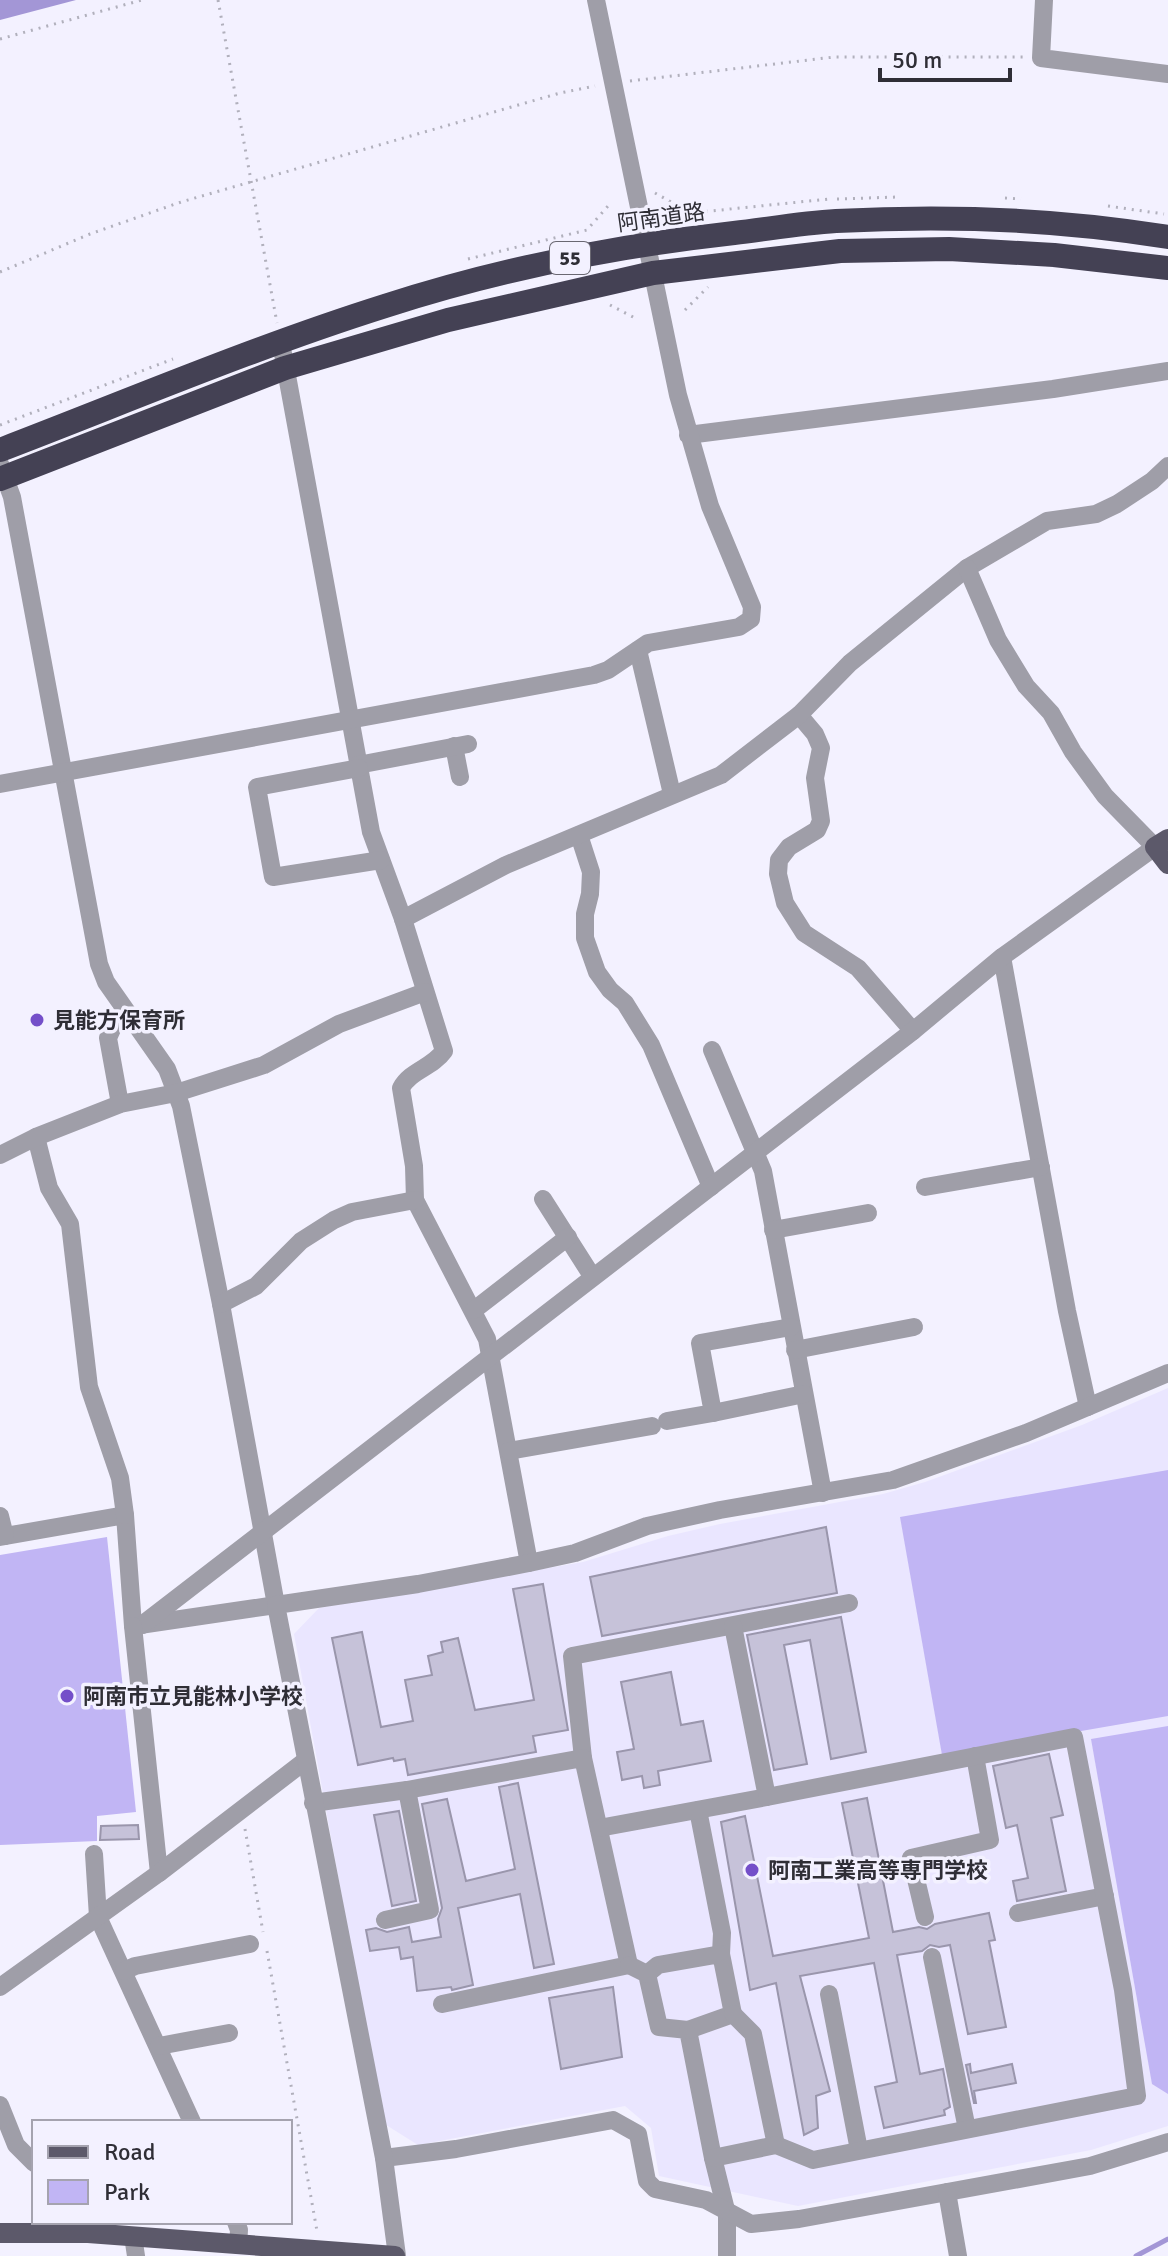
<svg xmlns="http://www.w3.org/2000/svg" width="1168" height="2256" font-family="Signika,'Noto Sans JP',sans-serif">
	<rect width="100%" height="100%" fill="#f3f1ff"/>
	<!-- built -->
	<polygon fill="#eae6ff" points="1168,1388 1168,2126 1091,2150 798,2206 659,2176 651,2128 625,2106 418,2145 383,2123 294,1634 319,1608 583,1562 668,1536 720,1524 883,1494 925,1482 1082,1425"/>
	<!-- green -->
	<g fill="#c1b5f4">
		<polygon points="1168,1470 1168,1716 942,1755 900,1517"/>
		<polygon points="107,1537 136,1812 97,1816 97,1841 0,1845 0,1555"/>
		<polygon points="1168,1726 1168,2094 1152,2084 1091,1739"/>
	</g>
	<!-- water -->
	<polygon fill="#a396d6" points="0,0 76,0 0,20"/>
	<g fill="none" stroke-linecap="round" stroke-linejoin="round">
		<!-- stream -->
		<polyline stroke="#a396d6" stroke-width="5" points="1136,2256 1168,2239"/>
	</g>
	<!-- building -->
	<g fill="#c6c2d9" stroke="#9a96ac" stroke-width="2">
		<polygon points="826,1527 837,1593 602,1636 590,1577"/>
		<polygon points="543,1584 568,1730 533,1736 536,1752 408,1775 405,1759 394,1761 393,1758 358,1765 332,1638 362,1632 381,1727 413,1721 405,1680 432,1675 428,1656 443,1652 441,1642 458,1638 475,1710 534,1700 513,1589"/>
		<polygon points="841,1617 866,1752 831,1759 810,1640 784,1645 807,1764 774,1770 747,1635"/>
		<polygon points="671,1672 681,1725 703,1721 711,1761 658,1771 660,1785 644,1788 642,1776 622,1780 617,1752 634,1749 621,1682"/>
		<polygon points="1049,1754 1063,1815 1051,1818 1066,1891 1017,1901 1013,1881 1028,1878 1017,1825 1006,1828 993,1766"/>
		<polygon points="518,1783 554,1964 534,1968 520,1894 458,1908 473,1985 452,1990 451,1987 417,1991 413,1957 401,1959 399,1947 370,1951 366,1930 376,1928 387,1932 409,1927 412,1942 441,1937 438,1919 442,1908 422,1804 447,1799 466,1881 515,1869 499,1787"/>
		<polygon points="867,1798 893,1932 919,1927 927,1929 935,1924 989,1913 995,1940 989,1941 1006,2027 968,2034 950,1945 939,1947 930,1945 922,1951 897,1955 920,2074 943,2069 950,2107 944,2110 945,2115 884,2128 875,2087 897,2082 874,1963 800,1976 830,2091 816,2096 818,2128 804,2135 776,1983 750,1990 721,1822 745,1816 773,1956 869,1938 842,1803"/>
		<polygon points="399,1811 416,1901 392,1906 374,1815"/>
		<polygon points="138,1825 139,1839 100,1840 101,1826"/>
		<polygon points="613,1987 622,2057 561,2069 549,1998"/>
		<polygon points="970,2064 971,2073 1012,2064 1016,2083 974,2091 976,2103 974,2103 966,2065"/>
	</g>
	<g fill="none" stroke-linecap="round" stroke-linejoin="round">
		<!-- path -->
		<g stroke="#b1b0bc" stroke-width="3" stroke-dasharray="2 6" stroke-linecap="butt">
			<polyline points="218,0 277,323"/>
			<polyline points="0,39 142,0"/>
			<polyline points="630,81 834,57 1025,57"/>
			<polyline points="655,193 691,213 829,199"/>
			<polyline points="1005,198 1021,199"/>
			<polyline points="837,199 897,197"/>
			<polyline points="1108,206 1164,214"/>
			<polyline points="468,259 587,230 609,205"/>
			<polyline points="0,272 90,234 181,202 560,93 595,86"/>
			<polyline points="610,305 635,318"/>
			<polyline points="685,310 708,287"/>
			<polyline points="0,425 173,359"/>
			<polyline points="245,1829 263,1932"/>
			<polyline points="267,1951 317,2231"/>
		</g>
		<!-- minor -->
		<g stroke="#9f9ea8" stroke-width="18">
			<polyline points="1044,0 1041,58 1168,74"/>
			<path d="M281 343 371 832 403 919 444 1051C432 1068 411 1070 401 1088L414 1166 415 1200 487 1339 529 1563"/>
			<polyline points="688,435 1053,389 1168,371"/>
			<polyline points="0,464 12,497 99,964 106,982 167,1069 181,1106 221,1304 276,1605 133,1626 125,1515 0,1537"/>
			<polyline points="638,650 672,794"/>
			<polyline points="799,715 815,734 821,748 815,778 821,821 817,830 789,847 779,860 778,874 785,903 804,933 858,968 913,1031"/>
			<polyline points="454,746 460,777"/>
			<polyline points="358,765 468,744"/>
			<polyline points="359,768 257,787 273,877 381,860"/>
			<polyline points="0,784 594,675 608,670 648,643 739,627 751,619 752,607 710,506 678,395 596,0"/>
			<polyline points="579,835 591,872 590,894 585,914 585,938 597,972 610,990 625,1003 651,1045 711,1187"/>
			<polyline points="403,919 506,865 721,775 799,715 850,663 967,568 1047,521 1096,514 1117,504 1152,481 1168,466"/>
			<polyline points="1002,957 1067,1311 1088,1407"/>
			<polyline points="712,1050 763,1171 823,1493"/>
			<polyline points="120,1104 108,1038 116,1020 129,1015"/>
			<polyline points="36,1137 49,1188 70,1224 89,1387 120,1478 125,1515"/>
			<polyline points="0,1155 36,1137 120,1104 176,1093 264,1065 339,1024 425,992"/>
			<polyline points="925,1187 1041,1167"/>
			<polyline points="543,1199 592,1276"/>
			<polyline points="773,1230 868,1213"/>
			<polyline points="221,1304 256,1286 301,1241 334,1220 352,1212 415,1200"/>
			<polyline points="474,1310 568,1237"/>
			<polyline points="795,1350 914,1327"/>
			<polyline points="713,1413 804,1394"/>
			<polyline points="667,1421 713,1413 700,1343 791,1327"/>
			<polyline points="509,1451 652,1426"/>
			<polyline points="0,1516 5,1536"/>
			<polyline points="142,1625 913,1031 1002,957 1155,847 1105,796 1073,752 1051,713 1026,686 998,640 967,568"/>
			<polyline points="133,1626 159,1873"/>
			<polyline points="583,1758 572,1656 849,1603"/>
			<polyline points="313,1803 407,1790 583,1758 629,1965 442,2004"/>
			<polyline points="698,1810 722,1933 721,1954"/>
			<polyline points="599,1828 767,1797 733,1626"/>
			<polyline points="94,1854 98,1917 192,2122"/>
			<polyline points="1018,1913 1105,1896"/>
			<polyline points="925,1917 911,1858 990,1840 975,1756"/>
			<polyline points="385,1920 430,1910 407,1790"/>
			<polyline points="932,1957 967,2129"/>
			<polyline points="629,1965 647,1974 659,2027 688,2030 713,2158 727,2214 727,2256"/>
			<polyline points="124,1971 135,1966 250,1944"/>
			<polyline points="647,1974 658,1965 721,1954 733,2014 688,2030"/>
			<polyline points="0,1987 159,1873 305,1761"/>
			<polyline points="829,1994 859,2150"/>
			<polyline points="733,2014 753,2034 776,2145"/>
			<polyline points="159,2046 229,2033"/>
			<polyline points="0,2105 16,2145 34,2163"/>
			<polyline points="384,2158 456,2149 613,2120 638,2134 647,2181 655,2189 706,2200 751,2224 799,2219 1090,2166 1168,2142"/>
			<polyline points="713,2158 776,2145 813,2160 1137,2096 1123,1990 1074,1737 767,1797"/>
			<polyline points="947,2192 958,2256"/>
			<polyline points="236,2222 239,2230 238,2245"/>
			<polyline points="133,2236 136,2256"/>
			<polyline points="397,2256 384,2158 276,1605 418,1584 529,1563 575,1553 647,1526 720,1510 893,1480 1026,1433 1168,1373"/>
		</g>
		<!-- major -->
		<g stroke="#5c596a" stroke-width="20">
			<polyline points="1168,839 1155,847 1168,864"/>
			<polyline points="0,2233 88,2233 395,2256"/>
		</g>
		<!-- highway -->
		<g stroke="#444154" stroke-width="24">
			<path d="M0 450C128 401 255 347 385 306 499 269 616 246 734 233 768 229 802 223 836 221 947 215 1059 219 1168 237"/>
			<polyline points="0,479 285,368 448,320 653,273 840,251 949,249 1054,255 1168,268"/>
		</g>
	</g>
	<!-- markers -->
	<g fill="#744fc9" stroke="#f3f1ff" stroke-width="3">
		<circle cx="37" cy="1020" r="8"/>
		<circle cx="67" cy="1696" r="8"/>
		<circle cx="752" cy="1870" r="8"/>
	</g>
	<g text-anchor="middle" stroke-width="7" stroke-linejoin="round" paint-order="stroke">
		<!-- shield labels -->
		<rect fill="#f3f1ff" stroke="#6a6872" stroke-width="2" x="550" y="242" width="40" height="32" rx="6"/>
		<g font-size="20" font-weight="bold" fill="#2f2e36">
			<text x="570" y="265">55</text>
		</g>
		<!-- street labels -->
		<g font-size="22" fill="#2f2e36" stroke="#f3f1ff">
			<text transform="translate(661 217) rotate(-8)" y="8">阿南道路</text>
		</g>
		<!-- poi labels -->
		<g font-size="22" font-weight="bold" fill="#2f2e36" stroke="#f3f1ff" text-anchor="start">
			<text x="53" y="1028">見能方保育所</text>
			<text x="83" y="1704">阿南市立見能林小学校</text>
			<text x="768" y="1878">阿南工業高等専門学校</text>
		</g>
	</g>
	<!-- legend -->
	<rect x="32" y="2120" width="260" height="104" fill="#f3f1ff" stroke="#a5a3af" stroke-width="2"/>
	<rect x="48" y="2146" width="40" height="12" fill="#5c596a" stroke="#a5a3af" stroke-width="2"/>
	<text x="104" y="2160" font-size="24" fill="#2f2e36">Road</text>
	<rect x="48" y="2180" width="40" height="24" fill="#c1b5f4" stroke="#a5a3af" stroke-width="2"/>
	<text x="104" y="2200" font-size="24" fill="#2f2e36">Park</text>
	<!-- scale -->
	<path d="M880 68v12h130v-12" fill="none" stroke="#2f2e36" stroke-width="4"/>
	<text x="892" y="68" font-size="24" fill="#2f2e36" stroke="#f3f1ff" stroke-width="6" paint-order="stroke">50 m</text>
</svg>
